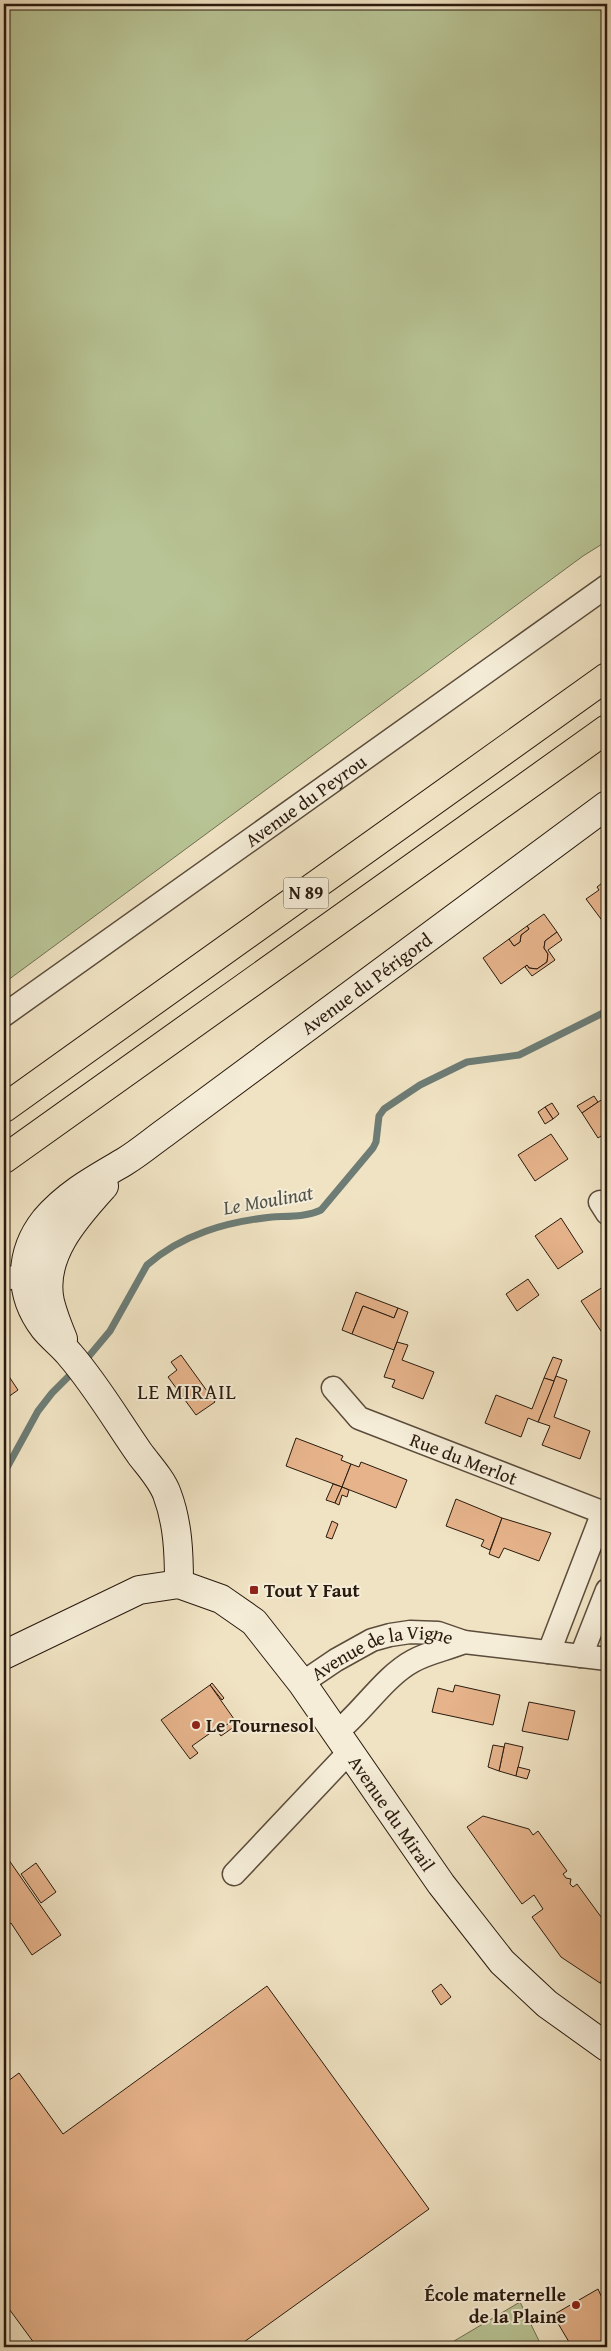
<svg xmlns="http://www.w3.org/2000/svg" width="611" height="2351" font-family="'Gentium Book Plus',serif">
	<rect width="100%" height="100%" fill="#f0e3c3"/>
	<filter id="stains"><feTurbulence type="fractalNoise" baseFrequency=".004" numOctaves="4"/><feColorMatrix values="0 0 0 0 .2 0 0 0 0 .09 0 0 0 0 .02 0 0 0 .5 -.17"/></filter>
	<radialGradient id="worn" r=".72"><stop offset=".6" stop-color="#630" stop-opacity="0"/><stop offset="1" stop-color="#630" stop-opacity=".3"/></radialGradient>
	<!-- green -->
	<g fill="#b8c495" stroke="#706f52">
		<polygon points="4,4 607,4 607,541 583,556 4,983"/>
		<polygon points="520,2302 542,2347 444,2347"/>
	</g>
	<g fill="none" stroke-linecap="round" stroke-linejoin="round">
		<!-- stream -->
		<g stroke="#6d7c75" stroke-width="7">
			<path d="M84 1362 110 1331 147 1265C183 1234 226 1222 272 1217 287 1216 307 1217 321 1210L373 1148 376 1142 379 1116 384 1109 420 1085 467 1062 519 1055 607 1011"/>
			<polyline points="4,1473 38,1411 52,1393 76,1369"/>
		</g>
	</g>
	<!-- building -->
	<g fill="#e6b38b" stroke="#291a0e">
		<polygon points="607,879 607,927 586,899 599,890 597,887"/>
		<polygon points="544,914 557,932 545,941 544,948 548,954 547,962 537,969 529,968 527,965 501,984 483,958 509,939 514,946 520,942 521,935 529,929 527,926"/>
		<polygon points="527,926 529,929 521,935 520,942 514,946 509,939"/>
		<polygon points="557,932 562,940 548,950 555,960 532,976 525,967 527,965 529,968 537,969 547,962 548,954 544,948 545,941"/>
		<polygon points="594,1096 598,1102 582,1113 577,1106"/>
		<polygon points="607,1096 607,1132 598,1138 582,1113"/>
		<polygon points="552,1103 559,1114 553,1119 545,1107"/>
		<polygon points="545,1107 553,1119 545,1124 538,1112"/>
		<polygon points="551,1134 568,1159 535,1181 518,1155"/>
		<polygon points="561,1218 583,1252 558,1269 535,1236"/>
		<polygon points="528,1279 539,1295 517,1311 506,1294"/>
		<polygon points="606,1285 607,1287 607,1340 581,1301"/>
		<polygon points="356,1292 398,1308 394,1318 363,1306 352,1334 342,1330"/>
		<polygon points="363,1306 394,1318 398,1308 408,1312 394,1350 352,1334"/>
		<polygon points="397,1342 408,1345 402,1360 434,1372 423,1399 392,1387 395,1380 384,1377"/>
		<polygon points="181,1355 215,1402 196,1415 168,1377 177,1370 171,1362"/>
		<polygon points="553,1357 562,1360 554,1381 544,1378"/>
		<polygon points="4,1369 18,1390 4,1400"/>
		<polygon points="556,1376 567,1380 554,1417 590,1431 580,1459 542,1445 550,1426 538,1422"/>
		<polygon points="544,1378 554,1381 550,1392 538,1422 528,1418 521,1437 485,1423 496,1395 532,1409"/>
		<polygon points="296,1438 343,1456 341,1460 351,1464 342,1487 286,1466"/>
		<polygon points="361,1462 407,1480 396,1508 342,1487 351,1464 359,1467"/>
		<polygon points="333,1484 342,1487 335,1503 326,1500"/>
		<polygon points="342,1487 349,1490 347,1497 342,1495 339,1505 335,1503"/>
		<polygon points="456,1499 502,1518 490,1550 481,1546 484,1540 446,1526"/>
		<polygon points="502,1518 551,1533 539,1561 504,1548 499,1558 489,1554"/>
		<polygon points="332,1521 338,1524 332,1539 326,1537"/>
		<polygon points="212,1683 224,1698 222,1700 210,1685"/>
		<polygon points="210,1685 234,1719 218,1732 216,1729 192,1746 198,1753 190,1759 161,1720"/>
		<polygon points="455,1685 500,1695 493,1725 432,1712 438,1688 453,1692"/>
		<polygon points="529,1702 575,1711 568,1740 522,1731"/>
		<polygon points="234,1719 238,1724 221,1736 218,1732"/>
		<polygon points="505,1743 523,1747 516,1776 499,1771"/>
		<polygon points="493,1745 504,1747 499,1771 488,1767"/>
		<polygon points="518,1767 530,1770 527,1779 516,1776"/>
		<polygon points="483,1816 529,1829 533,1835 538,1831 567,1871 563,1874 566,1878 571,1879 570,1884 573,1887 577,1884 604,1921 607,1921 607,1980 604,1977 600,1983 561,1957 532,1917 543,1909 534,1895 522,1904 467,1827"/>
		<polygon points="4,1853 61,1935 32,1955 11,1923 4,1928"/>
		<polygon points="36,1863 56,1892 41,1903 21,1874"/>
		<polygon points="604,1977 607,1980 607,1987 600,1983"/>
		<polygon points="441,1984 451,1997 441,2005 432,1991"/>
		<polygon points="267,1986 429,2209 237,2347 37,2347 4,2302 4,2084 19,2073 63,2134"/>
		<polygon points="598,2289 607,2309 607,2347 572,2347 553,2315"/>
	</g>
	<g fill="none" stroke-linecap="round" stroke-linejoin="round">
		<defs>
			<g id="street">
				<path id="s1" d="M4 1015 607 586"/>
				<polyline points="600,1202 607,1213"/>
				<path d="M4 1279C16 1277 31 1271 38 1285"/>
				<path id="s2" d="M333 1388 359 1418 607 1514"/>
				<polyline points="549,1652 603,1512"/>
				<polyline points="581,1656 607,1590"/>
				<path id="s3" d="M302 1683 336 1660 372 1640 390 1635 410 1632 438 1633 464 1642 607 1659"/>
				<path d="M337 1732C363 1711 385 1676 413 1661 429 1652 448 1649 464 1642"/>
				<polyline points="234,1874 350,1751"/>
			</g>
			<g id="secondary">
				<path d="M63 1339C58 1327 53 1314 50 1302 40 1256 76 1217 104 1186"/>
				<path id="s4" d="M179 1584C179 1554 178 1523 167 1494 162 1480 149 1466 140 1454 117 1421 96 1385 70 1355 62 1345 51 1337 44 1328 18 1294 19 1253 45 1220 67 1194 95 1179 124 1162 139 1153 153 1141 167 1131L607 805"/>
				<path id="s5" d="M4 1655 139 1590 179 1584 221 1599 254 1622 302 1683 441 1884 502 1962 547 2004 607 2047"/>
			</g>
			<g id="highway">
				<polyline points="4,1108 607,677"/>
				<polyline points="4,1159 607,729"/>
			</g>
		</defs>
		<!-- street casing -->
		<use href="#street" stroke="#5b4c3b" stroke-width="25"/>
		<!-- secondary casing -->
		<use href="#secondary" stroke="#291a0e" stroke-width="30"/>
		<!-- highway casing -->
		<use href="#highway" stroke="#291a0e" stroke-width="30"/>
		<!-- street -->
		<use href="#street" stroke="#f5edd8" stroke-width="22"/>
		<!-- secondary -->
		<use href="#secondary" stroke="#f5edd8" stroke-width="28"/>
		<!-- highway -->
		<use href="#highway" stroke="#f0e3c3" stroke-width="28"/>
	</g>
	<!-- markers -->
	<g fill="#8f2418" stroke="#f5edd8" stroke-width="2">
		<rect x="249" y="1585" width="10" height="10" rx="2.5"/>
		<circle cx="196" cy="1725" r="5"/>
		<circle cx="576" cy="2305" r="5"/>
	</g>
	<g text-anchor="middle" stroke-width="4" stroke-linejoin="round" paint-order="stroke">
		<!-- shield labels -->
		<rect fill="#f5edd8" stroke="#66594b" stroke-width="1" x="283.5" y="877.5" width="45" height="31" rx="4"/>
		<g font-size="18" font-weight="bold" fill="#291a0e">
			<text x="306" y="899">N 89</text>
		</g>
		<!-- street labels -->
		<g font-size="19" fill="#291a0e" stroke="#f5edd8">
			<text dy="7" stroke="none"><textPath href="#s1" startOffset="370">Avenue du Peyrou</textPath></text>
			<text dy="7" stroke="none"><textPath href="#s4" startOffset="815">Avenue du Périgord</textPath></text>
			<text dy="7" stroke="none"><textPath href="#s2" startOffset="152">Rue du Merlot</textPath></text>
			<text dy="7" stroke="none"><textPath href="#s3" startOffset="89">Avenue de la Vigne</textPath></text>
			<text dy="7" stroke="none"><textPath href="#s5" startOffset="511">Avenue du Mirail</textPath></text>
		</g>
		<!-- poi labels -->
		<g font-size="19" font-weight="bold" fill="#291a0e" stroke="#f5edd8" text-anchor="start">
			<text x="264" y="1597">Tout Y Faut</text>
			<text x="206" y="1732">Le Tournesol</text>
			<text x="566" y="2301" text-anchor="end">École maternelle<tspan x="566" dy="22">de la Plaine</tspan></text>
		</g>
		<!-- water labels -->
		<g font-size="20" font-style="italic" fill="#51534a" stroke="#f5edd8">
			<text transform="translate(268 1200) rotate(-10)" y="7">Le Moulinat</text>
		</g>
		<!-- quarter labels -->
		<g font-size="21" letter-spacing="1" fill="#291a0e" stroke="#f5edd8">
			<text x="187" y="1399">LE MIRAIL</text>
		</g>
	</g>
	<!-- margin -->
	<rect width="611" height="2351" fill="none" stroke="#f0e3c3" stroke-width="20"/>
	<rect x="5" y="5" width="601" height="2341" fill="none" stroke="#291a0e" stroke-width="2.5"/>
	<rect x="10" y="10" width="591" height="2331" fill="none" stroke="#291a0e"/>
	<rect width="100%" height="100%" filter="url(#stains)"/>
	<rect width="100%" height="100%" fill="url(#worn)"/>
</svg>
